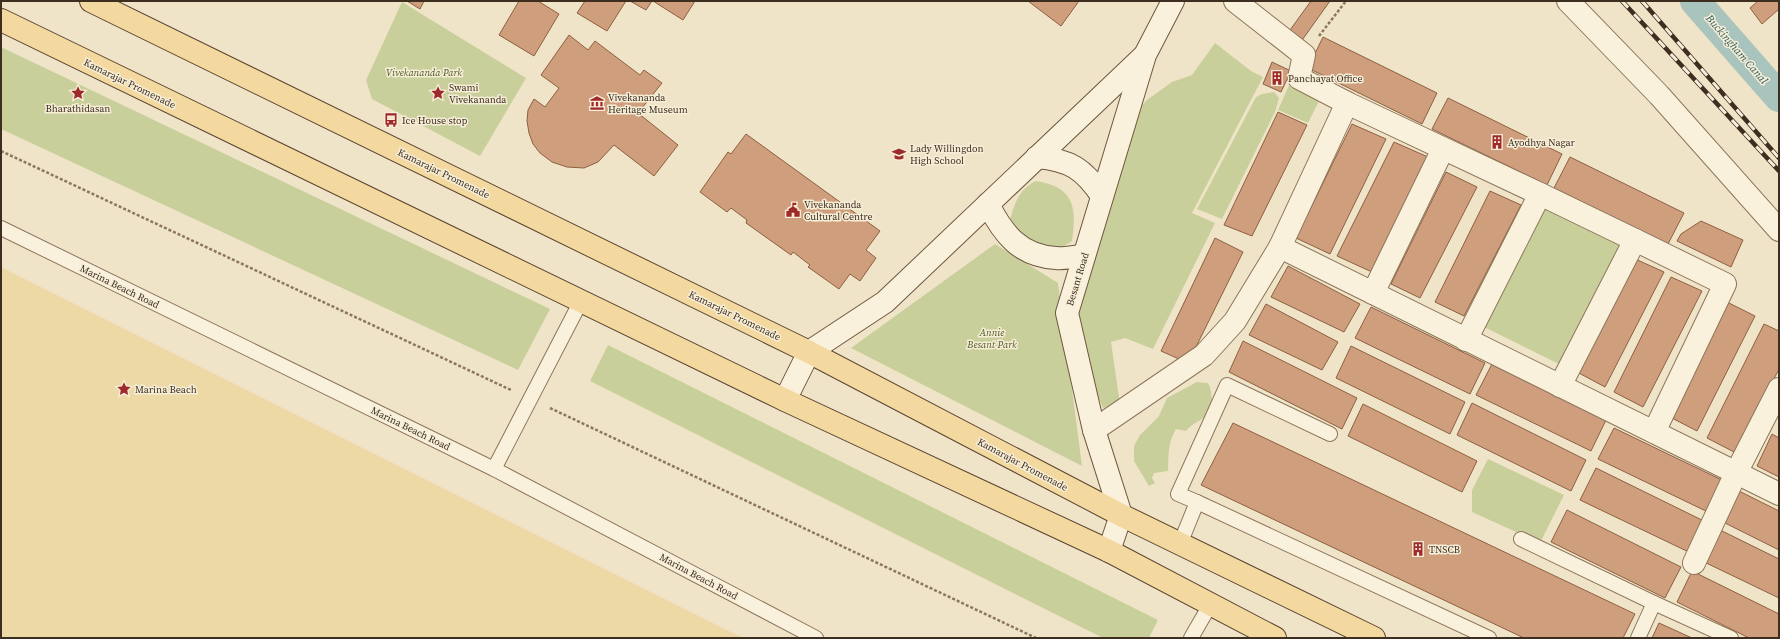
<svg xmlns="http://www.w3.org/2000/svg" width="1780" height="639" font-family="'Source Serif 4',serif">
	<rect width="100%" height="100%" fill="#f0e4c8"/>
	<!-- green -->
	<g fill="#c9cf9b">
		<polygon points="402,2 526,78 480,156 372,99 366,80"/>
		<polygon points="1215,43 1251,71 1263,77 1192,213 1215,223 1153,349 1125,338 1111,342 1120,404 1103,408 1081,354 1070,313 1136,112 1147,100 1172,82 1192,75"/>
		<polygon points="1,47 550,309 518,370 1,129"/>
		<polygon points="1291,81 1322,95 1308,123 1278,110"/>
		<polygon points="1274,92 1279,98 1275,112 1222,219 1197,209 1256,97 1262,94"/>
		<path d="M1036 181C1074 187 1077 207 1072 241L1045 258 1009 225C1013 207 1018 189 1036 181Z"/>
		<polygon points="1549,198 1631,242 1569,369 1480,325"/>
		<polygon points="995,244 1058,283 1082,466 851,348"/>
		<polygon points="608,345 1158,620 1149,638 1103,638 590,381"/>
		<path d="M1197 382 1208 383C1211 388 1211 393 1212 399 1215 420 1196 418 1186 431L1176 429C1167 444 1169 455 1168 471L1154 473 1152 478 1155 483 1149 486 1134 461V446L1140 435 1159 416 1167 398Z"/>
		<polygon points="1488,459 1564,495 1540,543 1472,512 1472,490"/>
	</g>
	<!-- sand -->
	<polygon fill="#ecd9a5" points="1,267 743,638 1,638"/>
	<g fill="none" stroke-linecap="round" stroke-linejoin="round">
		<!-- canal -->
		<polyline stroke="#a9c4bc" stroke-width="30" points="1695,1 1779,97"/>
	</g>
	<!-- building -->
	<g fill="#cf9f7d" stroke="#8d5f41">
		<polygon points="407,1 424,1 420,9"/>
		<polygon points="519,1 538,1 559,14 534,56 499,35"/>
		<polygon points="585,1 626,1 607,31 577,13"/>
		<polygon points="630,1 652,1 646,10"/>
		<polygon points="653,1 695,1 683,20"/>
		<polygon points="1028,1 1079,1 1061,26"/>
		<polygon points="1311,1 1330,1 1300,43 1285,37"/>
		<polygon points="1758,1 1779,1 1779,9 1762,24 1750,8"/>
		<polygon points="569,35 588,50 595,41 640,75 644,70 662,83 638,113 678,145 654,176 614,145 598,162 584,168 567,167 552,162 540,153 533,144 529,133 527,121 528,110 534,99 545,107 559,88 541,75"/>
		<polygon points="1323,37 1437,93 1422,124 1308,68"/>
		<polygon points="1272,62 1291,71 1281,92 1263,84"/>
		<polygon points="1448,98 1562,154 1547,185 1432,129"/>
		<polygon points="1278,112 1307,125 1252,236 1224,225"/>
		<polygon points="1352,124 1386,139 1330,254 1296,238"/>
		<polygon points="746,134 880,231 866,250 876,258 860,281 850,274 839,289 808,267 810,265 793,252 791,255 746,223 747,220 731,208 727,212 700,192 728,152 731,154"/>
		<polygon points="1394,142 1428,157 1372,272 1337,256"/>
		<polygon points="1570,157 1684,213 1668,244 1554,188"/>
		<polygon points="1446,172 1477,187 1420,298 1391,284"/>
		<polygon points="1490,191 1521,205 1464,316 1435,302"/>
		<polygon points="1701,221 1743,240 1731,267 1677,241 1681,234"/>
		<polygon points="1215,238 1243,252 1188,363 1161,351"/>
		<polygon points="1633,258 1664,272 1605,387 1577,372"/>
		<polygon points="1288,266 1360,304 1344,332 1271,297"/>
		<polygon points="1671,277 1702,291 1643,407 1614,392"/>
		<polygon points="1725,301 1755,316 1697,431 1668,416"/>
		<polygon points="1266,304 1338,342 1322,370 1249,335"/>
		<polygon points="1371,307 1485,363 1470,394 1355,338"/>
		<polygon points="1764,324 1779,331 1779,369 1736,453 1707,438"/>
		<polygon points="1243,341 1357,398 1342,429 1229,372"/>
		<polygon points="1351,346 1465,402 1450,434 1336,378"/>
		<polygon points="1492,364 1606,420 1591,451 1476,395"/>
		<polygon points="1472,403 1586,460 1571,491 1457,435"/>
		<polygon points="1363,404 1477,461 1462,492 1348,436"/>
		<polygon points="1233,423 1635,614 1623,638 1524,638 1201,485"/>
		<polygon points="1614,428 1728,483 1712,514 1598,459"/>
		<polygon points="1772,434 1779,438 1779,477 1757,466"/>
		<polygon points="1596,468 1710,524 1695,555 1580,500"/>
		<polygon points="1733,488 1779,511 1779,550 1717,519"/>
		<polygon points="1567,510 1681,567 1665,598 1551,542"/>
		<polygon points="1716,528 1779,559 1779,598 1700,560"/>
		<polygon points="1692,571 1779,614 1779,638 1749,638 1677,602"/>
		<polygon points="1659,623 1692,638 1652,638"/>
	</g>
	<g fill="none" stroke-linecap="round" stroke-linejoin="round">
		<defs>
			<g id="service">
				<polyline points="1,228 494,469 816,638"/>
				<polyline points="494,469 581,301"/>
				<polyline points="1197,502 1489,638"/>
				<polyline points="1521,539 1654,603 1731,638"/>
				<polyline points="1180,544 1197,502 1178,494 1227,385 1330,434"/>
				<polyline points="1191,638 1210,605"/>
				<polyline points="1638,638 1654,603"/>
			</g>
			<g id="minor">
				<polyline points="1235,1 1304,55 1299,78 1347,103 1540,194"/>
				<polyline points="1568,1 1659,95 1779,230"/>
				<polyline points="1635,240 1725,284 1654,432"/>
				<polyline points="1280,247 1779,494"/>
				<polyline points="1373,293 1443,149"/>
				<polyline points="1466,340 1540,194 1635,240 1560,386"/>
				<polyline points="1094,430 1204,355 1235,321 1280,247 1347,103"/>
				<polyline points="1694,563 1736,473 1779,389"/>
			</g>
			<g id="secondary">
				<path d="M1037 157C1070 160 1084 169 1102 196"/>
				<path d="M988 204C1003 234 1020 256 1056 258 1065 259 1075 256 1084 256"/>
				<polyline points="785,400 809,352 885,302 1144,56"/>
				<polyline points="1109,551 1121,515 1094,430 1067,313 1145,55 1173,1"/>
			</g>
			<g id="primary">
				<polyline points="91,1 809,352 1121,515 1374,638"/>
				<polyline points="1,20 785,400 1109,551 1275,638"/>
			</g>
		</defs>
		<!-- service casing -->
		<use href="#service" stroke="#8d765c" stroke-width="16"/>
		<!-- minor casing -->
		<use href="#minor" stroke="#8d765c" stroke-width="24"/>
		<!-- secondary casing -->
		<use href="#secondary" stroke="#6f573f" stroke-width="24"/>
		<!-- primary casing -->
		<use href="#primary" stroke="#5b4430" stroke-width="24"/>
		<!-- path -->
		<g stroke="#8d765c" stroke-width="2.5" stroke-dasharray="3 2" stroke-linecap="butt">
			<polyline points="1319,36 1346,1"/>
			<polyline points="1,151 511,390"/>
			<polyline points="550,408 1036,638"/>
		</g>
		<!-- service -->
		<use href="#service" stroke="#faf1dc" stroke-width="14"/>
		<!-- minor -->
		<use href="#minor" stroke="#faf1dc" stroke-width="22"/>
		<!-- secondary -->
		<use href="#secondary" stroke="#faf1dc" stroke-width="22"/>
		<!-- primary -->
		<use href="#primary" stroke="#f3d9a0" stroke-width="22"/>
		<defs>
			<g id="rail">
				<polyline points="1622,1 1779,171"/>
				<polyline points="1642,1 1779,158"/>
			</g>
		</defs>
		<!-- rail casing -->
		<use href="#rail" stroke="#3d2e20" stroke-width="4.5"/>
		<!-- rail -->
		<use href="#rail" stroke="#f7eed8" stroke-width="3" stroke-dasharray="9" stroke-linecap="butt"/>
	</g>
	<!-- icons -->
	<defs>
		<symbol id="building-bare" viewBox="-9 -9 18 18"><path d="M-4-6H4V6H1V3H-1V6H-4ZM-2.5-4.3h1.7v1.8h-1.7ZM.8-4.3h1.7v1.8H.8ZM-2.5-1h1.7V.8h-1.7ZM.8-1h1.7V.8H.8Z" fill="#9e2a2b" stroke="#f7eed8" stroke-width="2.5" paint-order="stroke"/></symbol>
		<symbol id="sight-bare" viewBox="-9 -9 18 18"><path d="M0-6L1.8-2.2L6-1.7L2.9 1.2L3.7 5.4L0 3.3L-3.7 5.4L-2.9 1.2L-6-1.7L-1.8-2.2Z" fill="#9e2a2b" stroke="#f7eed8" stroke-width="2.5" paint-order="stroke"/></symbol>
		<symbol id="museum-bare" viewBox="-9 -9 18 18"><path d="M0-6L6-3V-2H-6V-3ZM-5-1h2V3h-2ZM-1-1h2V3h-2ZM3-1h2V3H3ZM-6 4H6V6H-6Z" fill="#9e2a2b" stroke="#f7eed8" stroke-width="2.5" paint-order="stroke"/></symbol>
		<symbol id="bus-bare" viewBox="-9 -9 18 18"><path d="M-5-6H5V4H4V6H2V4H-2V6H-4V4H-5ZM-3.5-4V0h7V-4ZM-3.5 1.2v1.5H-2V1.2ZM2 1.2v1.5H3.5V1.2Z" fill="#9e2a2b" stroke="#f7eed8" stroke-width="2.5" paint-order="stroke"/></symbol>
		<symbol id="school-bare" viewBox="-9 -9 18 18"><path d="M0-5L7-2L0 1L-7-2ZM-4 1L0 2.5L4 1V4Q0 6-4 4Z" fill="#9e2a2b" stroke="#f7eed8" stroke-width="2.5" paint-order="stroke"/></symbol>
		<symbol id="civic-bare" viewBox="-9 -9 18 18"><path d="M-.6-6.5H3V-4.5H.6V-3L4-1V1h2V6H-6V1h2V-1L-.6-3ZM-1.2 2.5V6h2.4V2.5Z" fill="#9e2a2b" stroke="#f7eed8" stroke-width="2.5" paint-order="stroke"/></symbol>
	</defs>
	<g fill-rule="evenodd">
		<use href="#building-bare" x="1267" y="68" width="20" height="20"/>
		<use href="#sight-bare" x="68" y="83" width="20" height="20"/>
		<use href="#sight-bare" x="428" y="83" width="20" height="20"/>
		<use href="#museum-bare" x="587" y="93" width="20" height="20"/>
		<use href="#bus-bare" x="381" y="110" width="20" height="20"/>
		<use href="#building-bare" x="1487" y="132" width="20" height="20"/>
		<use href="#school-bare" x="889" y="144" width="20" height="20"/>
		<use href="#civic-bare" x="783" y="200" width="20" height="20"/>
		<use href="#sight-bare" x="114" y="379" width="20" height="20"/>
		<use href="#building-bare" x="1408" y="539" width="20" height="20"/>
	</g>
	<g text-anchor="middle" stroke-width="3" stroke-linejoin="round" paint-order="stroke">
		<!-- park labels -->
		<g font-size="10" font-style="italic" fill="#4d5a26" stroke="#f7eed8">
			<text x="424" y="76">Vivekananda Park</text>
			<text x="992" y="336">Annie<tspan x="992" dy="12">Besant Park</tspan></text>
		</g>
		<!-- poi labels -->
		<g font-size="10" fill="#3d2e20" stroke="#f7eed8" text-anchor="start">
			<text x="1288" y="82">Panchayat Office</text>
			<text x="449" y="91">Swami<tspan x="449" dy="12">Vivekananda</tspan></text>
			<text x="608" y="101">Vivekananda<tspan x="608" dy="12">Heritage Museum</tspan></text>
			<text x="78" y="112" text-anchor="middle">Bharathidasan</text>
			<text x="402" y="124">Ice House stop</text>
			<text x="1508" y="146">Ayodhya Nagar</text>
			<text x="910" y="152">Lady Willingdon<tspan x="910" dy="12">High School</tspan></text>
			<text x="804" y="208">Vivekananda<tspan x="804" dy="12">Cultural Centre</tspan></text>
			<text x="135" y="393">Marina Beach</text>
			<text x="1429" y="553">TNSCB</text>
		</g>
		<!-- street labels -->
		<g font-size="10" fill="#3d2e20" stroke="#f7eed8">
			<text transform="translate(130 83) rotate(26)" y="4">Kamarajar Promenade</text>
			<text transform="translate(444 173) rotate(26)" y="4">Kamarajar Promenade</text>
			<text transform="translate(1077 279) rotate(-73)" y="4">Besant Road</text>
			<text transform="translate(120 286) rotate(26)" y="4">Marina Beach Road</text>
			<text transform="translate(735 315) rotate(26)" y="4">Kamarajar Promenade</text>
			<text transform="translate(411 428) rotate(26)" y="4">Marina Beach Road</text>
			<text transform="translate(1023 464) rotate(28)" y="4">Kamarajar Promenade</text>
			<text transform="translate(699 576) rotate(28)" y="4">Marina Beach Road</text>
		</g>
		<!-- water labels -->
		<g font-size="11" font-style="italic" fill="#2f5d5a" stroke="#f7eed8">
			<text transform="translate(1737 49) rotate(49)" y="4">Buckingham Canal</text>
		</g>
	</g>
	<!-- border -->
	<rect width="1780" height="639" fill="none" stroke="#3d2e20" stroke-width="4"/>
</svg>
